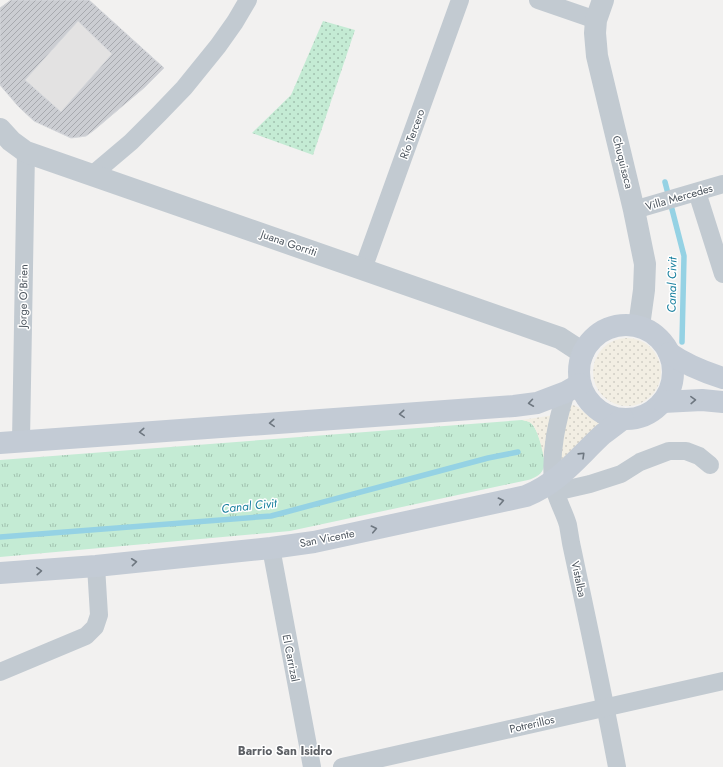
<svg xmlns="http://www.w3.org/2000/svg" width="723" height="767" font-family="Jost,sans-serif">
	<defs>
		<pattern id="grass-tufts" width="24" height="20" patternUnits="userSpaceOnUse"><rect width="24" height="20" fill="#c4ebd4"/><path d="M3 7l-1-3M5 7V3M7 7l1-3M15 17l-1-3M17 17v-4M19 17l1-3" fill="none" stroke="#a1c1af"/></pattern>
		<pattern id="sand-dots" width="8" height="8" patternUnits="userSpaceOnUse"><rect width="8" height="8" fill="#f2eee3"/><path d="M2 2h.1M6 6h.1" fill="none" stroke="#d1cec5" stroke-width="1.8" stroke-linecap="round"/></pattern>
		<pattern id="park-dots" width="8" height="8" patternUnits="userSpaceOnUse"><rect width="8" height="8" fill="#c4ebd4"/><path d="M2 2h.1M6 6h.1" fill="none" stroke="#a1c1af" stroke-width="1.8" stroke-linecap="round"/></pattern>
		<pattern id="building-hatch" width="6" height="6" patternUnits="userSpaceOnUse"><rect width="6" height="6" fill="#cbcdd2"/><path d="M-1 1l2-2M0 6l6-6M5 7l2-2" fill="none" stroke="#a7a9ae"/></pattern>
	</defs>
	<rect width="100%" height="100%" fill="#f2f1f0"/>
	<!-- education -->
	<polygon fill="#e3e2e2" points="11,0 89,0 164,68 145,87 93,131 86,136 79,137 71,138 47,127 34,121 18,106 0,85 0,8"/>
	<!-- grass -->
	<path fill="url(#grass-tufts)" d="M522 420C526 421 529 421 531 423 538 429 546 457 544 466 543 474 535 478 528 480L290 531 0 557V460Z"/>
	<!-- sand -->
	<g fill="url(#sand-dots)">
		<circle cx="627" cy="372" r="34"/>
		<polygon points="573,405 578,407 591,418 599,422 598,425 562,463 559,453 570,407"/>
		<path d="M554 415 544 458C542 449 538 430 532 424 529 421 526 421 522 420Z"/>
	</g>
	<!-- park -->
	<polygon fill="url(#park-dots)" points="323,21 355,30 313,155 252,133 291,95"/>
	<g fill="none" stroke-linecap="round" stroke-linejoin="round">
		<!-- stream -->
		<g stroke="#95d2e4" stroke-width="5.5">
			<polyline points="665,182 684,256 682,342"/>
			<polyline points="0,537 271,516 488,458 518,452"/>
		</g>
	</g>
	<!-- building -->
	<path fill="url(#building-hatch)" stroke="#d5d7db" fill-rule="evenodd" d="M11 0H89L164 68 145 87 93 131 86 136 79 137 71 138 47 127 34 121 18 106 0 85V8ZM78 21 112 54 61 112 25 80Z"/>
	<g fill="none" stroke-linecap="round" stroke-linejoin="round">
		<!-- minor -->
		<g stroke="#c2cad1" stroke-width="18">
			<polyline points="538,0 596,20"/>
			<polyline points="92,175 131,142 159,114 184,88 218,46 235,22 248,0"/>
			<polyline points="697,192 723,274"/>
			<polyline points="634,210 723,184"/>
			<polyline points="363,269 460,0"/>
			<path d="M566 392C557 421 550 451 553 482 555 497 564 511 568 525 569 531 570 537 571 543 587 618 603 692 617 767"/>
			<polyline points="21,441 26,152"/>
			<polyline points="555,492 590,484 621,474 640,462 669,451 686,451 699,456 710,465"/>
			<polyline points="271,548 312,767"/>
			<polyline points="0,672 86,636 95,627 99,615 96,566"/>
			<polyline points="342,767 723,681"/>
		</g>
		<!-- tertiary -->
		<g stroke="#c2cad1" stroke-width="22">
			<polyline points="603,0 596,20 595,33 597,56 634,210 645,264 644,290 639,326"/>
			<polyline points="0,129 11,141 26,152 560,338 583,353"/>
		</g>
		<!-- secondary -->
		<g stroke="#c3cbd5" stroke-width="22">
			<circle cx="626" cy="372" r="47"/>
			<path d="M669 353C686 365 704 372 723 378"/>
			<polyline points="663,402 702,400 723,402"/>
			<polyline points="0,443 514,406 537,403 566,392 580,384"/>
			<path d="M0 573 96 566 271 548 314 542 526 496C560 482 577 458 603 434 610 429 616 424 623 419"/>
		</g>
	</g>
	<!-- one-way arrows -->
	<defs><path id="oneway-chevron" d="M-2-3.5L2.5 0L-2 3.5" fill="none" stroke-width="1.6" stroke-linecap="round" stroke-linejoin="round"/></defs>
	<g stroke="#6e7780">
		<use href="#oneway-chevron" transform="translate(693 400) rotate(-2)"/>
		<use href="#oneway-chevron" transform="translate(531 403) rotate(172)"/>
		<use href="#oneway-chevron" transform="translate(402 414) rotate(176)"/>
		<use href="#oneway-chevron" transform="translate(272 423) rotate(176)"/>
		<use href="#oneway-chevron" transform="translate(142 432) rotate(176)"/>
		<use href="#oneway-chevron" transform="translate(582 455) rotate(-44)"/>
		<use href="#oneway-chevron" transform="translate(501 501) rotate(-12)"/>
		<use href="#oneway-chevron" transform="translate(374 529) rotate(-12)"/>
		<use href="#oneway-chevron" transform="translate(134 562) rotate(-6)"/>
		<use href="#oneway-chevron" transform="translate(39 571) rotate(-4)"/>
	</g>
	<g text-anchor="middle" stroke-width="3" stroke-linejoin="round" paint-order="stroke">
		<!-- street labels -->
		<g font-size="11" fill="#4a535c" stroke="#fff">
			<text transform="translate(412 134) rotate(-70)" y="4">Río Tercero</text>
			<text transform="translate(623 162) rotate(76)" y="4">Chuquisaca</text>
			<text transform="translate(679 197) rotate(-16)" y="4">Villa Mercedes</text>
			<text transform="translate(289 243) rotate(19)" y="4">Juana Gorriti</text>
			<text transform="translate(23 296) rotate(-89)" y="4">Jorge O'Brien</text>
			<text transform="translate(327 538) rotate(-11)" y="4">San Vicente</text>
			<text transform="translate(579 579) rotate(78)" y="4">Vistalba</text>
			<text transform="translate(291 658) rotate(79)" y="4">El Carrizal</text>
			<text transform="translate(532 724) rotate(-13)" y="4">Potrerillos</text>
		</g>
		<!-- water labels -->
		<g font-size="12" font-style="italic" fill="#1a809f" stroke="#fff">
			<text transform="translate(672 285) rotate(-89)" y="4">Canal Civit</text>
			<text transform="translate(249 506) rotate(-6)" y="4">Canal Civit</text>
		</g>
		<!-- neighbourhood labels -->
		<g font-size="12" font-weight="bold" fill="#5d6065" stroke="#fff">
			<text x="285" y="755">Barrio San Isidro</text>
		</g>
	</g>
</svg>
